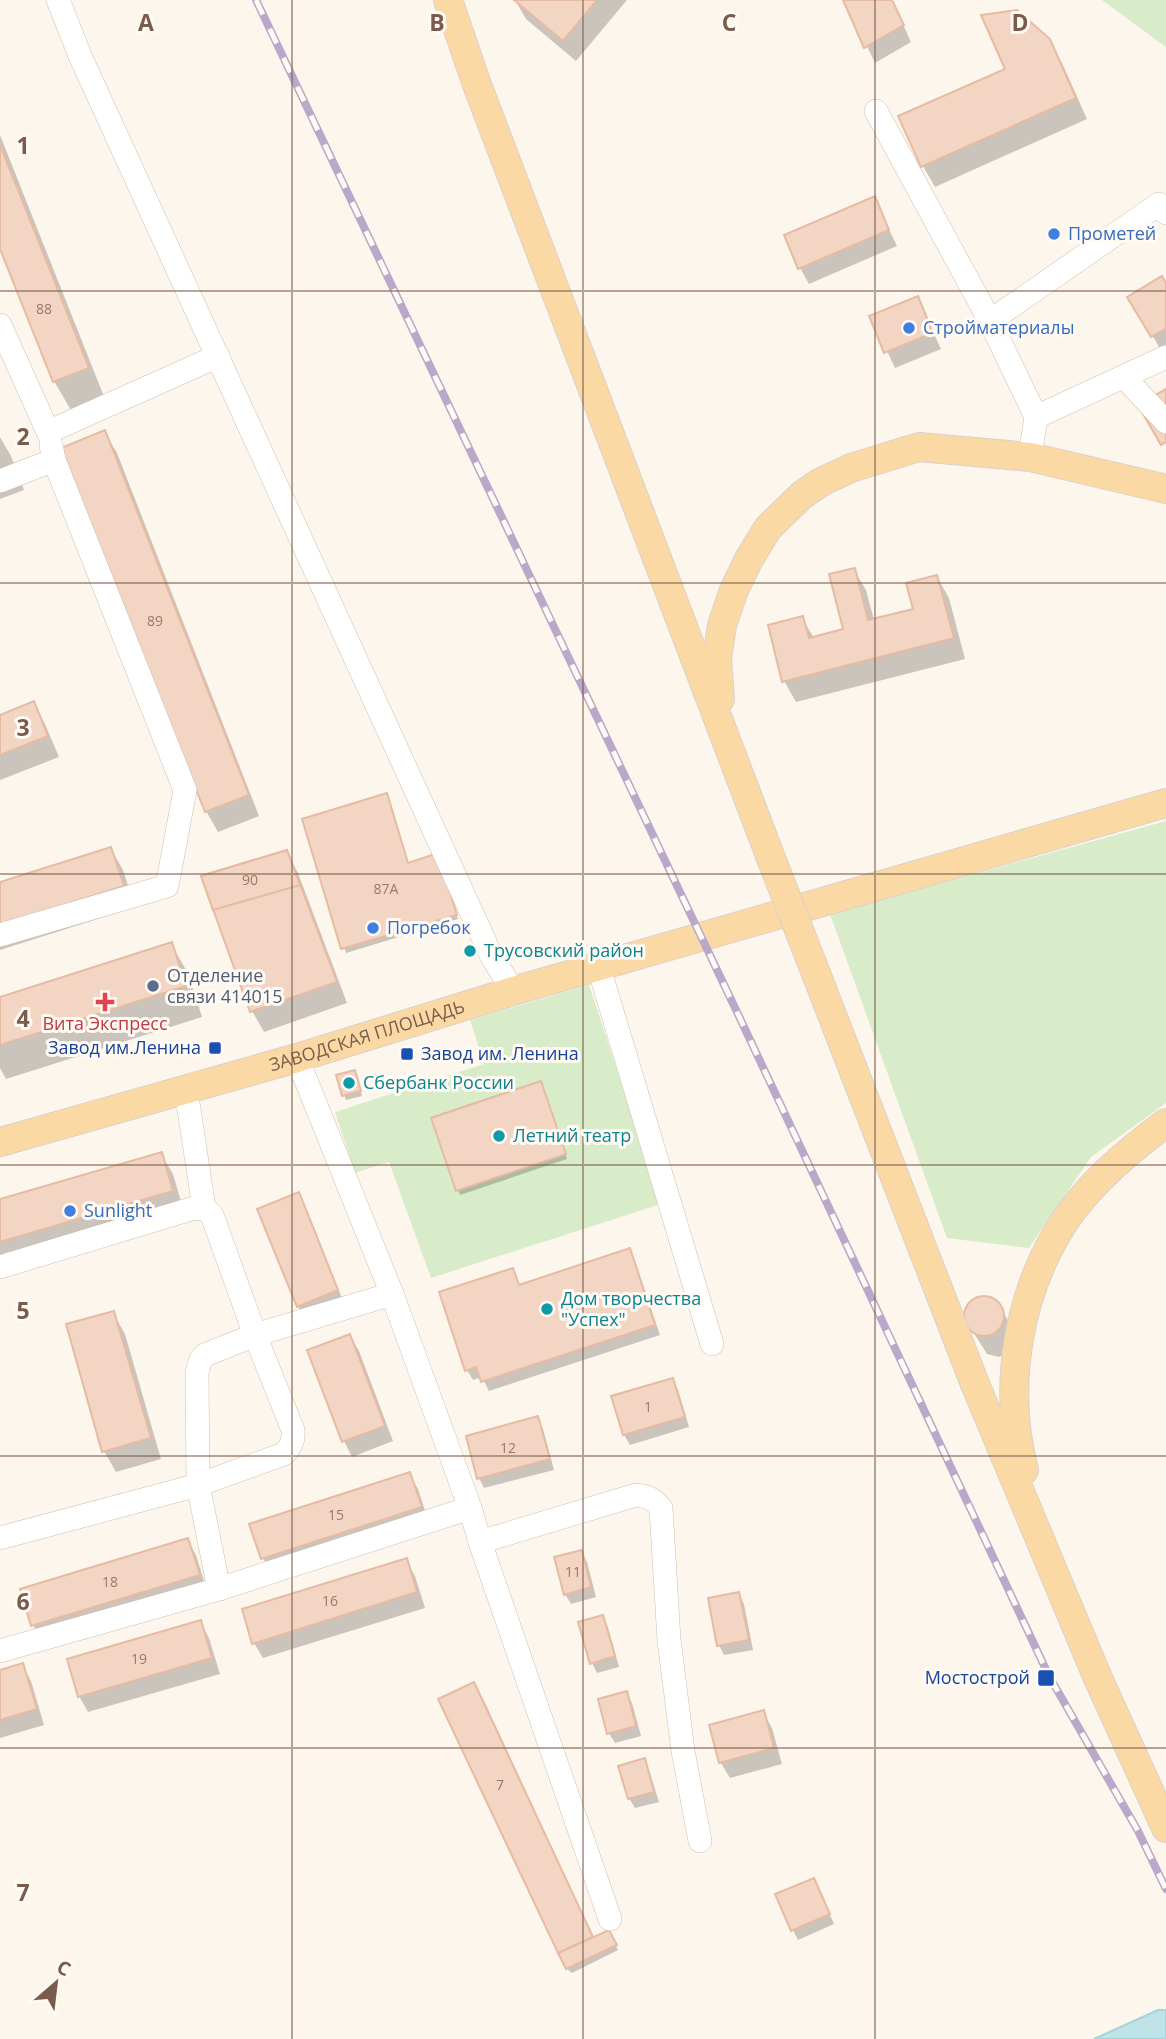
<svg xmlns="http://www.w3.org/2000/svg" width="1166" height="2039" font-family="'Open Sans',sans-serif">
	<rect width="100%" height="100%" fill="#fdf6ec"/>
	<!-- green -->
	<g fill="#d8ecc9">
		<polygon points="1102,0 1166,0 1166,47"/>
		<polygon points="1166,821 1166,1103 1091,1157 1029,1248 947,1238 830,914"/>
		<polygon points="589,985 661,1204 431,1278 389,1162 355,1173 335,1112 484,1064 470,1020"/>
	</g>
	<!-- water -->
	<polygon fill="#bfe3e8" stroke="#a5d3da" stroke-width="2" points="1158,2010 1166,2010 1166,2039 1094,2039"/>
	<!-- shadow -->
	<g fill="#0003">
		<polygon points="515,0 627,0 576,61 526,19"/>
		<polygon points="845,0 892,0 911,42 875,63"/>
		<polygon points="1049,41 1062,63 1087,119 935,187 923,166 1007,69"/>
		<polygon points="0,135 105,399 72,412 54,381 0,245"/>
		<polygon points="874,199 897,246 809,284 800,268"/>
		<polygon points="1166,286 1166,349 1162,352 1130,297"/>
		<polygon points="917,298 941,349 895,368 871,317"/>
		<polygon points="105,433 117,453 259,816 218,832 206,811"/>
		<polygon points="0,437 11,456 24,490 0,499"/>
		<polygon points="854,570 866,590 874,620 915,610 937,577 949,598 965,659 796,702 784,681 802,618 814,638 845,630"/>
		<polygon points="33,703 45,724 59,757 0,780 0,717"/>
		<polygon points="304,820 408,865 440,860 458,919 346,953"/>
		<polygon points="111,849 123,870 135,907 0,950 0,884"/>
		<polygon points="286,852 298,873 347,1003 264,1032 252,1011"/>
		<polygon points="171,944 189,975 202,1017 6,1079 0,1068 0,999"/>
		<polygon points="339,1076 357,1076 362,1096 346,1100"/>
		<polygon points="543,1087 567,1159 460,1195 433,1119"/>
		<polygon points="161,1154 173,1174 184,1212 0,1266 0,1201"/>
		<polygon points="298,1195 307,1210 345,1306 307,1321 298,1306"/>
		<polygon points="629,1250 635,1261 660,1335 489,1391 482,1377 473,1380 467,1370 442,1293 513,1270 520,1286"/>
		<polygon points="985,1298 991,1299 1000,1307 1013,1329 1004,1355 999,1357 987,1354 967,1322 967,1311 974,1301"/>
		<polygon points="113,1313 125,1334 161,1459 116,1472 104,1451"/>
		<polygon points="350,1336 359,1351 393,1441 352,1457 344,1441"/>
		<polygon points="672,1380 678,1390 689,1427 630,1445 624,1435 613,1398"/>
		<polygon points="537,1418 543,1429 554,1470 484,1488 479,1478"/>
		<polygon points="409,1474 418,1489 429,1523 272,1574 263,1558 252,1525"/>
		<polygon points="187,1540 196,1555 207,1591 42,1640 33,1625"/>
		<polygon points="581,1552 587,1562 596,1597 571,1604 565,1594"/>
		<polygon points="406,1560 415,1576 425,1608 263,1658 254,1643"/>
		<polygon points="739,1594 744,1604 753,1650 724,1655 719,1645"/>
		<polygon points="602,1617 608,1627 619,1667 597,1673 592,1663"/>
		<polygon points="200,1622 209,1638 220,1674 88,1712 79,1696"/>
		<polygon points="22,1665 31,1681 44,1725 0,1738 0,1672"/>
		<polygon points="474,1684 486,1705 594,1939 609,1932 618,1950 572,1973 567,1969 440,1699"/>
		<polygon points="626,1693 632,1703 641,1736 615,1743 609,1733"/>
		<polygon points="763,1712 772,1728 782,1764 730,1778 721,1763"/>
		<polygon points="644,1760 649,1770 659,1802 635,1808 629,1798"/>
		<polygon points="819,1890 834,1924 798,1940 793,1930"/>
	</g>
	<!-- building -->
	<g fill="#f3d5c3" stroke="#e6bba3" stroke-width="2">
		<polygon points="514,0 597,0 563,41"/>
		<polygon points="843,0 892,0 904,25 864,48"/>
		<polygon points="1017,10 1050,39 1076,98 921,167 898,116 1005,69 981,15"/>
		<polygon points="0,145 89,368 53,382 0,249"/>
		<polygon points="875,196 889,230 798,269 784,235"/>
		<polygon points="1162,276 1166,283 1166,329 1151,337 1127,297"/>
		<polygon points="918,296 933,333 884,353 869,316"/>
		<polygon points="1166,389 1166,442 1161,445 1138,405"/>
		<polygon points="105,430 249,795 205,812 61,448"/>
		<polygon points="855,568 868,620 913,609 906,583 937,575 954,638 782,682 768,625 803,616 809,638 843,629 829,574"/>
		<polygon points="34,701 48,736 0,755 0,715"/>
		<polygon points="387,793 408,863 438,853 457,915 341,949 302,819"/>
		<polygon points="111,847 124,886 0,925 0,882"/>
		<polygon points="287,850 337,982 250,1012 201,876"/>
		<polygon points="287,850 300,885 213,910 201,876"/>
		<polygon points="172,942 186,986 0,1045 0,997"/>
		<polygon points="355,1070 361,1091 342,1096 336,1075"/>
		<polygon points="541,1081 566,1154 456,1191 431,1118"/>
		<polygon points="162,1152 173,1191 0,1242 0,1199"/>
		<polygon points="299,1192 338,1290 297,1307 257,1209"/>
		<polygon points="630,1248 655,1325 481,1382 476,1367 465,1371 439,1292 513,1268 519,1285"/>
		<circle cx="984" cy="1316" r="20"/>
		<polygon points="114,1311 151,1438 102,1452 66,1324"/>
		<polygon points="350,1334 385,1426 342,1442 307,1350"/>
		<polygon points="673,1378 685,1417 623,1435 611,1396"/>
		<polygon points="538,1416 550,1459 477,1479 466,1436"/>
		<polygon points="410,1472 422,1507 261,1559 249,1524"/>
		<polygon points="188,1538 200,1575 31,1626 20,1589"/>
		<polygon points="582,1550 591,1587 564,1595 554,1557"/>
		<polygon points="407,1558 417,1592 252,1644 242,1609"/>
		<polygon points="739,1592 749,1640 717,1646 708,1598"/>
		<polygon points="603,1615 615,1656 590,1664 578,1622"/>
		<polygon points="201,1620 212,1658 78,1697 67,1659"/>
		<polygon points="23,1663 37,1709 0,1720 0,1670"/>
		<polygon points="474,1682 593,1937 558,1953 438,1699"/>
		<polygon points="627,1691 636,1726 607,1734 598,1699"/>
		<polygon points="764,1710 774,1748 719,1763 709,1725"/>
		<polygon points="645,1758 654,1792 628,1799 618,1766"/>
		<polygon points="814,1878 830,1914 791,1931 775,1894"/>
		<polygon points="609,1930 617,1945 566,1969 558,1953"/>
	</g>
	<g fill="none" stroke-linecap="round" stroke-linejoin="round">
		<defs>
			<g id="minor">
				<polyline points="58,0 81,58 491,955 513,991"/>
				<polyline points="876,111 990,321 1159,204 1166,213"/>
				<polyline points="990,321 1036,417 1030,457"/>
				<polyline points="0,325 48,432 218,356"/>
				<polyline points="1124,377 1166,422"/>
				<polyline points="1036,417 1166,357"/>
				<polyline points="0,481 54,460 51,445"/>
				<polyline points="0,935 167,886 185,790 54,460"/>
				<polyline points="599,968 712,1344"/>
				<polyline points="297,1058 392,1294 470,1508 480,1542 610,1919"/>
				<polyline points="186,1090 204,1208"/>
				<path d="M0 1267 191 1209 204 1208 212 1215 255 1335 293 1430C294 1441 291 1446 284 1454L198 1485 0 1538"/>
				<path d="M480 1542 636 1495C647 1496 654 1499 661 1508L669 1640 683 1751 700 1841"/>
				<polyline points="219,1589 198,1485 197,1372 201,1359 205,1355 255,1335 392,1294"/>
				<polyline points="0,1651 219,1589 470,1508"/>
			</g>
			<g id="major">
				<polyline points="448,0 476,82 769,853"/>
				<polyline points="720,699 717,659 722,625 734,590 749,559 768,528 802,495 821,482 851,468 919,447 1030,457 1166,489"/>
				<polyline points="817,976 975,1384 1097,1676 1166,1828"/>
				<path id="s1" d="M0 1142 297 1058 513 991 1166 803"/>
				<path d="M1024 1470C1002 1386 1018 1291 1066 1219 1092 1181 1129 1150 1166 1123"/>
			</g>
		</defs>
		<!-- minor casing -->
		<use href="#minor" stroke="#d1beb0" stroke-width="24"/>
		<!-- major casing -->
		<use href="#major" stroke="#dad1cd" stroke-width="30"/>
		<!-- minor -->
		<use href="#minor" stroke="#fff" stroke-width="23"/>
		<!-- major -->
		<use href="#major" stroke="#fbd9a5" stroke-width="28"/>
		<defs>
			<polyline id="rail" points="256,0 737,1012 1049,1676 1138,1831 1166,1889"/>
		</defs>
		<!-- rail casing -->
		<use href="#rail" stroke="#b9a8c9" stroke-width="8"/>
		<!-- rail -->
		<use href="#rail" stroke="#fffaf3" stroke-width="5" stroke-dasharray="16" stroke-linecap="butt"/>
		<defs>
			<polyline id="major-bridge" points="769,853 817,976"/>
		</defs>
		<!-- major-bridge casing -->
		<use href="#major-bridge" stroke="#dad1cd" stroke-width="30" stroke-linecap="butt"/>
		<!-- major-bridge -->
		<use href="#major-bridge" stroke="#fbd9a5" stroke-width="28"/>
	</g>
	<!-- grid -->
	<path fill="none" stroke="#7a5c4d" stroke-width="2" stroke-opacity="0.55" d="M292 0V2039M583 0V2039M875 0V2039M0 291H1166M0 583H1166M0 874H1166M0 1165H1166M0 1456H1166M0 1748H1166"/>
	<!-- markers -->
	<g fill="#3f7fe0" stroke="#fffaf3" stroke-width="2.5">
		<circle cx="1054" cy="234" r="7"/>
		<circle cx="909" cy="328" r="7"/>
		<circle cx="373" cy="928" r="7"/>
		<circle cx="70" cy="1211" r="7"/>
	</g>
	<g fill="#0f9aa8" stroke="#fffaf3" stroke-width="2.5">
		<circle cx="470" cy="951" r="7"/>
		<circle cx="349" cy="1083" r="7"/>
		<circle cx="499" cy="1136" r="7"/>
		<circle cx="547" cy="1309" r="7"/>
	</g>
	<circle fill="#5c6f8a" stroke="#fffaf3" stroke-width="2.5" cx="153" cy="986" r="7"/>
	<path fill="#e0444e" stroke="#fffaf3" stroke-width="2.5" d="M101.5 991.5h7v7h7v7h-7v7h-7v-7h-7v-7h7z"/>
	<g fill="#1a4fb4" stroke="#fffaf3" stroke-width="2.5">
		<rect x="208" y="1041" width="14" height="14" rx="3.5"/>
		<rect x="400" y="1047" width="14" height="14" rx="3.5"/>
		<rect x="1037" y="1669" width="18" height="18" rx="3.5"/>
	</g>
	<g text-anchor="middle" stroke-width="6" stroke-linejoin="round" paint-order="stroke">
		<!-- number labels -->
		<g font-size="14" fill="#987a6a">
			<text x="44" y="314">88</text>
			<text x="155" y="626">89</text>
			<text x="250" y="885">90</text>
			<text x="386" y="894">87А</text>
			<text x="648" y="1412">1</text>
			<text x="508" y="1453">12</text>
			<text x="336" y="1520">15</text>
			<text x="573" y="1577">11</text>
			<text x="110" y="1587">18</text>
			<text x="330" y="1606">16</text>
			<text x="139" y="1664">19</text>
			<text x="500" y="1790">7</text>
		</g>
		<!-- shop labels -->
		<g font-size="18" fill="#366cbe" stroke="#fffaf3" text-anchor="start">
			<text x="1068" y="240">Прометей</text>
			<text x="923" y="334">Стройматериалы</text>
			<text x="387" y="934">Погребок</text>
			<text x="84" y="1217">Sunlight</text>
		</g>
		<!-- culture labels -->
		<g font-size="18" fill="#0d838f" stroke="#fffaf3" text-anchor="start">
			<text x="484" y="957">Трусовский район</text>
			<text x="363" y="1089">Сбербанк России</text>
			<text x="513" y="1142">Летний театр</text>
			<text x="561" y="1305">Дом творчества<tspan x="561" dy="21">"Успех"</tspan></text>
		</g>
		<!-- service labels -->
		<g font-size="18" fill="#4e5e75" stroke="#fffaf3" text-anchor="start">
			<text x="167" y="982">Отделение<tspan x="167" dy="21">связи 414015</tspan></text>
		</g>
		<!-- health labels -->
		<g font-size="18" fill="#be3a42" stroke="#fffaf3">
			<text x="105" y="1030">Вита Экспресс</text>
		</g>
		<!-- street labels -->
		<g font-size="18" fill="#7a5c4d" stroke="#fffaf3">
			<text dy="6" stroke="none"><textPath href="#s1" startOffset="382">ЗАВОДСКАЯ ПЛОЩАДЬ</textPath></text>
		</g>
		<!-- transit labels -->
		<g font-size="18" fill="#164399" stroke="#fffaf3" text-anchor="end">
			<text x="201" y="1054">Завод им.Ленина</text>
			<text x="421" y="1060" text-anchor="start">Завод им. Ленина</text>
			<text x="1030" y="1684">Мостострой</text>
		</g>
	</g>
	<g font-size="23" text-anchor="middle" font-weight="bold" fill="#7a5c4d" stroke="#fffaf3" stroke-width="6" stroke-linejoin="round" paint-order="stroke">
		<text x="146" y="31">A</text>
		<text x="437" y="31">B</text>
		<text x="729" y="31">C</text>
		<text x="1020" y="31">D</text>
		<text x="23" y="154">1</text>
		<text x="23" y="445">2</text>
		<text x="23" y="736">3</text>
		<text x="23" y="1027">4</text>
		<text x="23" y="1319">5</text>
		<text x="23" y="1610">6</text>
		<text x="23" y="1901">7</text>
	</g>
	<!-- north arrow -->
	<g transform="translate(56 1983) rotate(28)" stroke="#fffaf3" stroke-width="5" paint-order="stroke">
	<path d="M0-5L12 26L0 18L-12 26Z" fill="#7a5c4d"/>
	<text y="-10" font-size="19" font-weight="bold" text-anchor="middle" fill="#7a5c4d">С</text>
	</g>
</svg>
